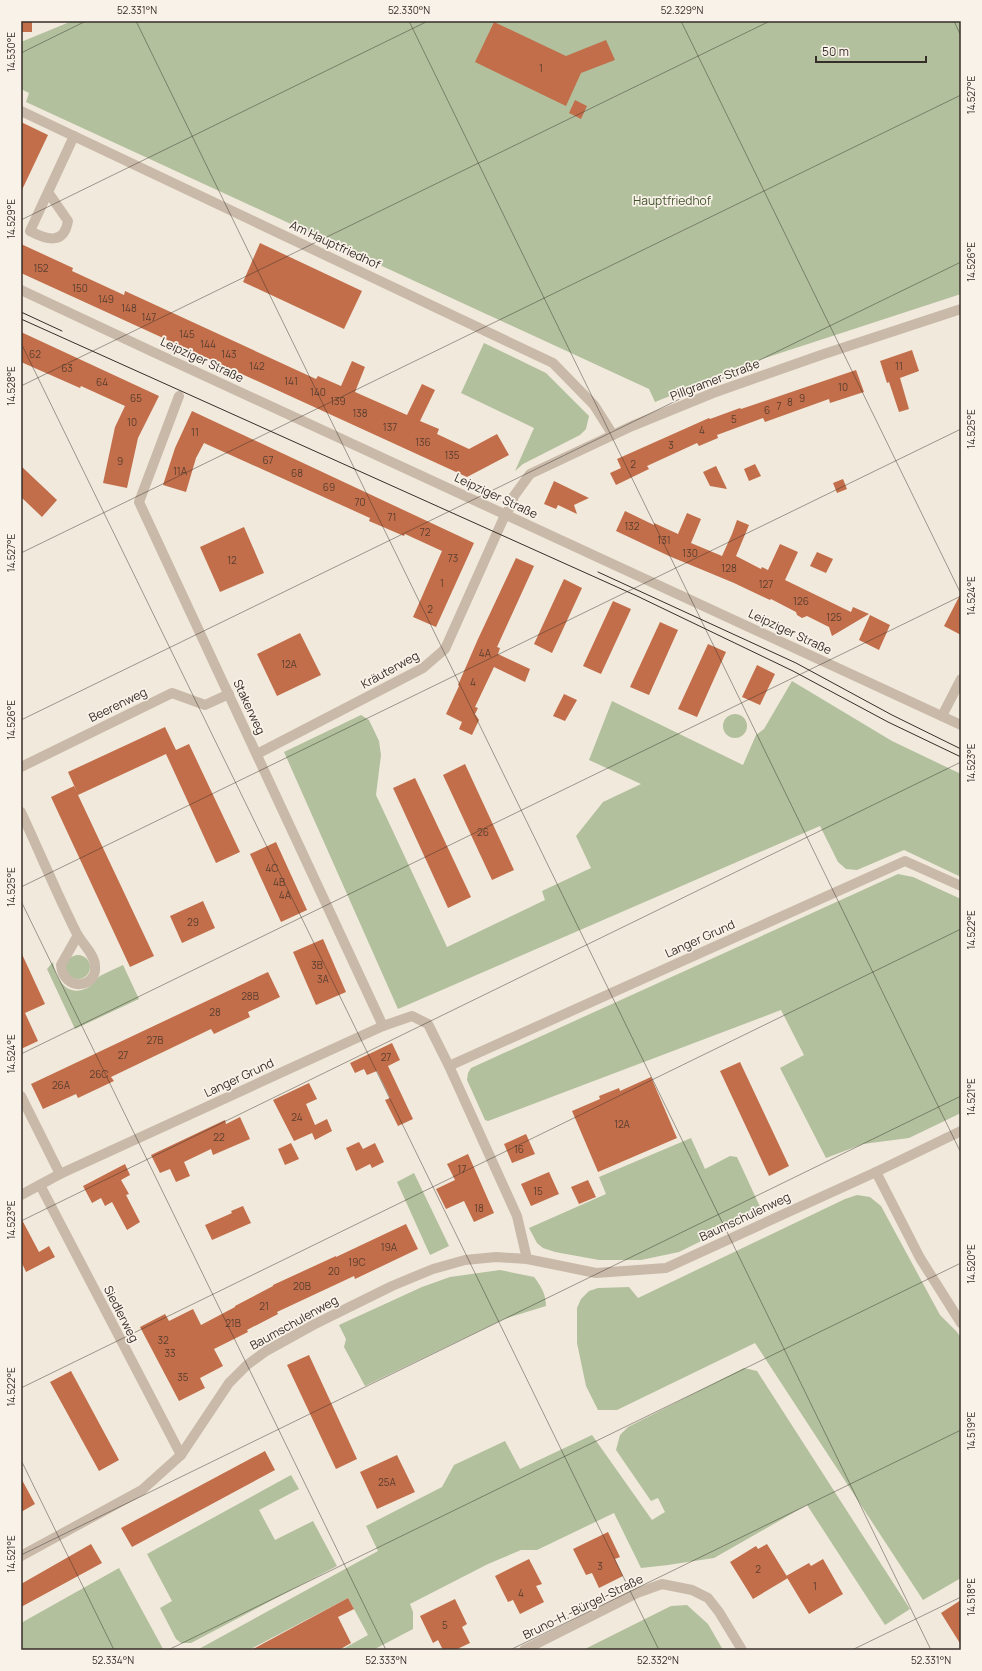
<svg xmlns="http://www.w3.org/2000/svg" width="982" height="1671" font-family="Manrope,sans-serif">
	<rect width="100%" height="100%" fill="#f1e9dc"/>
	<!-- green -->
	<g fill="#b2c09d">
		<polygon points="72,21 961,21 961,294 762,359 655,402 649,389 26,102 29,93 21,89 21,42"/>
		<polygon points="484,343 546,373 589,416 586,429 580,435 523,464 515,471 534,428 461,393"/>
		<polygon points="792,681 892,741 961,774 961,877 904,850 857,870 846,869 838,862 820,826 398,1009 284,752 361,715 369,720 379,741 381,755 376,795 447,947 545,900 542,891 591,868 576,836 603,802 641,784 589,760 612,701 743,765 756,735 764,729"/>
		<circle cx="735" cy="726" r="12"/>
		<polygon points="898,874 913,877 961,899 961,1113 909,1138 863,1144 826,1158 780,1068 804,1055 781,1010 488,1121 485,1120 467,1080 468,1073 471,1068"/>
		<circle cx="78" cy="967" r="12"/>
		<path d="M53 962C56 980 68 999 89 987 93 984 96 979 100 976 107 972 115 969 123 965L139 999 75 1029 47 969Z"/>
		<polygon points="691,1138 705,1169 730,1156 737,1157 762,1211 679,1252 641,1260 599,1260 555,1252 543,1248 537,1243 529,1228 606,1194 599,1177"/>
		<polygon points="414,1173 449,1246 430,1255 397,1182"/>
		<polygon points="857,1195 870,1197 881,1206 940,1315 957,1332 961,1338 961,1578 923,1600 755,1343 617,1410 598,1410 586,1386 577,1343 577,1308 581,1299 589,1291 598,1288 629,1287 638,1298 845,1199"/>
		<path d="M500 1270 534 1277C541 1286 546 1294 546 1306L504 1319 365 1386 344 1347 346 1339 339 1325 422 1287 450 1277Z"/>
		<polygon points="744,1368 757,1371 910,1609 885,1625 807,1505 714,1558 668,1565 641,1568 614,1513 537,1550 521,1550 488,1564 410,1604 413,1612 413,1629 373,1650 341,1650 368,1635 348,1598 249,1650 197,1650 378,1551 366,1526 442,1487 454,1465 505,1441 520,1469 592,1435 652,1520 665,1512 658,1498 651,1501 616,1450 620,1435 628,1427"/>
		<polygon points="291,1475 299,1489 259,1510 275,1540 313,1521 337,1566 191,1643 181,1643 176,1639 160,1608 172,1601 147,1554"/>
		<polygon points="119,1568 162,1647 163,1650 21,1650 21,1623"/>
		<polygon points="687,1605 708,1624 723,1650 583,1650 671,1606"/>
	</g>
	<!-- building -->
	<g fill="#c26e4a">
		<polygon points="25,21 32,21 32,32 21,32 21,23"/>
		<polygon points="494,22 566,56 606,40 615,60 581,73 566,106 475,62"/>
		<polygon points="575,100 587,106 581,119 569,113"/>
		<polygon points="21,122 48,135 21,192"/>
		<polygon points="260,243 362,291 344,329 243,282"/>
		<polygon points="21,244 73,268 72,271 124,295 125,291 316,379 318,376 341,386 352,361 365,367 355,392 407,415 422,384 435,390 420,421 439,429 437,434 469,449 497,434 509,455 467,477 21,273"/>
		<polygon points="21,332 159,396 138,438 127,488 103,483 115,427 125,406 81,386 80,388 21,362"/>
		<polygon points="912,350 919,371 900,378 909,409 899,412 889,382 887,383 880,361"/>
		<polygon points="856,370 864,392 830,403 829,399 765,422 763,418 717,435 718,438 699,446 697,443 647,466 649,469 616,485 610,473 621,468 617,459 709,418 710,419 740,408 741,409"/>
		<polygon points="192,411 474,543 436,627 413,617 442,551 405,534 404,536 369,521 370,518 204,443 196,458 186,492 163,485 175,448"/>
		<polygon points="755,464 761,476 749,481 744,469"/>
		<polygon points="21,466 57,500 42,517 21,497"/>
		<polygon points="716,466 727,489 710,486 703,472"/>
		<polygon points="843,479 847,489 837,493 833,483"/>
		<polygon points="554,481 589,498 574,505 577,514 558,505 556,509 544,504"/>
		<polygon points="625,511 654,525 654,523 678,534 687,513 701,519 691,543 722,556 732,534 737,520 749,525 736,556 761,569 762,567 768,570 780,544 798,552 785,580 851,612 853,607 869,614 832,636 829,627 807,616 802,618 797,615 796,612 771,599 770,600 734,583 669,556 616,531"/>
		<polygon points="244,527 264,573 220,592 200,547"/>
		<polygon points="817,552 833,559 826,573 810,566"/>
		<polygon points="516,558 534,566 497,647 500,648 498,654 530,669 525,682 494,667 475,707 478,708 475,714 479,720 472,735 459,729 462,722 446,714 459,686 458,685 478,639"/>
		<polygon points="564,579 582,588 552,653 534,644"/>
		<polygon points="961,593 961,635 944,626"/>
		<polygon points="613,601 631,609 601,674 583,666"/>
		<polygon points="870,615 890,625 879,650 859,640"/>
		<polygon points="660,622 678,630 649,695 630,687"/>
		<polygon points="300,633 321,675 277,696 257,654"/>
		<polygon points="708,644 726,652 697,717 678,709"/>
		<polygon points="757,665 775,674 760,705 742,697"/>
		<polygon points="564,694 577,700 565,721 553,716"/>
		<polygon points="165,727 176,750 189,744 240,852 216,863 166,754 78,795 154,956 130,967 51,797 74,786 77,792 68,772"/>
		<polygon points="465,764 514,870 492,880 443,775"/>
		<polygon points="415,778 471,897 448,908 393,788"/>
		<polygon points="276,842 307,910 281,922 250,854"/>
		<polygon points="203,901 215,928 182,943 170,916"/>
		<polygon points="323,939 346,992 316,1005 293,952"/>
		<polygon points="21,952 45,1004 25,1013 38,1041 21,1049"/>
		<polygon points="268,972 280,997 248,1012 250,1017 214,1034 211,1029 111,1077 114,1081 78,1098 76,1094 43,1109 31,1084"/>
		<polygon points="392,1043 400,1060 388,1066 413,1119 398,1126 385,1100 390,1098 377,1071 367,1075 364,1069 355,1073 350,1063"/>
		<polygon points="740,1062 789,1166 769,1176 720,1071"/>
		<polygon points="651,1077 677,1138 598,1172 572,1111 600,1099 599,1096 619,1088 620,1091"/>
		<polygon points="309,1083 317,1099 306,1104 315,1125 327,1119 332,1131 315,1140 312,1133 294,1141 273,1100"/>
		<polygon points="240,1117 250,1139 213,1155 211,1149 184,1162 190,1176 176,1182 170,1169 160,1173 151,1155 225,1120 226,1124"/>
		<polygon points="526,1134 535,1154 512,1163 504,1144"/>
		<polygon points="359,1142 363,1149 375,1143 384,1162 372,1168 370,1164 356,1171 346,1148"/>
		<polygon points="291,1143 299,1159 285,1165 278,1149"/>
		<polygon points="468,1154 494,1213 474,1222 464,1201 446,1209 436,1189 455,1180 447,1164"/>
		<polygon points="125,1164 130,1175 121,1180 129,1194 126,1195 140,1222 127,1230 112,1202 105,1206 101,1198 92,1203 83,1186"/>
		<polygon points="549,1172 559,1194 531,1206 521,1184"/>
		<polygon points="588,1180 596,1197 579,1204 571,1187"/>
		<polygon points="243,1206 251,1223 212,1240 205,1225 232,1213 231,1211"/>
		<polygon points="21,1218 39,1252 49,1246 55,1257 26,1272 21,1261"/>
		<polygon points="406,1224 418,1249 355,1279 354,1276 277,1312 278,1314 247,1330 248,1332 214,1349 223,1366 200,1378 205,1388 179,1401 140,1327 165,1314 169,1321 193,1309 201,1325 235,1307 235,1306 273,1286 273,1285 336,1256 336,1257"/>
		<polygon points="309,1355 357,1459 336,1469 287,1365"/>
		<polygon points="71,1371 119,1460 99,1471 50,1382"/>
		<polygon points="265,1451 275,1470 132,1547 121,1528"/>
		<polygon points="397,1455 415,1492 377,1509 360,1472"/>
		<polygon points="21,1478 35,1504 21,1512"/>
		<polygon points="608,1532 620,1557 615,1559 623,1576 599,1588 592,1573 586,1575 573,1549"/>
		<polygon points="91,1544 102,1563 21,1607 21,1584"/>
		<polygon points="767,1544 788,1578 753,1599 730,1562 756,1546 758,1549"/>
		<polygon points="529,1559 542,1584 536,1586 544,1602 520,1614 513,1600 508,1602 495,1576"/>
		<polygon points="823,1559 843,1594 809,1614 786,1576 809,1563 811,1566"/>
		<polygon points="348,1598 354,1609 338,1617 351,1643 339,1650 251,1650"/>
		<polygon points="455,1599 467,1624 462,1627 470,1643 455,1650 443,1650 438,1640 433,1643 420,1616"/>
		<polygon points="961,1600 961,1645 941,1613"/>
	</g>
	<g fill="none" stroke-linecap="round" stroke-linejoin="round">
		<!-- minor -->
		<g stroke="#c9b9a9" stroke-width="10">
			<polyline points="21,111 553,363 594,405 613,435"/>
			<path d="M48 192 68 221C64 245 47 240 30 231L74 136"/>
			<polyline points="21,290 151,351 961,725"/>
			<polyline points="179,396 139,502 383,1026"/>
			<polyline points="942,716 961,679"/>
			<polyline points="257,754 423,668 445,649 505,515 511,506 514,496 530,474 632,426 713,393 821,355 961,309"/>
			<polyline points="21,767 172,693 205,705 229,694"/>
			<path d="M21 812C40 853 57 894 77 934 82 943 94 954 95 965 98 989 63 992 61 965L78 935"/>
			<polyline points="449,1066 905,861 961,886"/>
			<polyline points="21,1096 60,1174"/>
			<polyline points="876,1172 920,1258 961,1323"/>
			<polyline points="40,1185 181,1455"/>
			<polyline points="21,1195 60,1174 383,1026 412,1016 428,1024 449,1066 517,1216 527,1259"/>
			<polyline points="21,1556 142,1490 181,1455 229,1383 247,1365 266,1351 313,1325 392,1286 433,1269 465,1260 496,1257 527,1259 596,1273 666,1268 876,1172 961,1131"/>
			<polyline points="524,1650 637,1593 662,1584 692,1590 708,1598 719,1612 742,1650"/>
		</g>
		<!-- tram -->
		<g stroke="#362e28" stroke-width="1">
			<polyline points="21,312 62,331"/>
			<polyline points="21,319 637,596 793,671 888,722 961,757"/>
			<polyline points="598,572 796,663 892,715 961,749"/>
		</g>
	</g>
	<!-- ticks -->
	<path fill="none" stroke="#362e28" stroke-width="1" stroke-opacity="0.45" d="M136 21 931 1650M409 21 961 1153M681 21 961 594M954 21 961 36M21 53 86 21M21 220 428 21M21 343 659 1650M21 386 770 21M21 553 961 95M21 720 961 262M21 887 961 429M21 901 386 1650M21 1054 961 596M21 1221 961 762M21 1388 961 929M21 1460 114 1650M21 1555 961 1096M168 1650 961 1263M510 1650 961 1430M852 1650 961 1597"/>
	<g text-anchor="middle" stroke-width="3.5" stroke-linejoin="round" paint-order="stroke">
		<!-- number labels -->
		<g font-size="10" fill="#593e30">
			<text x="541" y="72">1</text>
			<text x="41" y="272">152</text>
			<text x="80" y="292">150</text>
			<text x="106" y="303">149</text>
			<text x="129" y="312">148</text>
			<text x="149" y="321">147</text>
			<text x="187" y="338">145</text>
			<text x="208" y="348">144</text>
			<text x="35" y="358">62</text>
			<text x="229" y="358">143</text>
			<text x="257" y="370">142</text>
			<text x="899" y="370">11</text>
			<text x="67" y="372">63</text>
			<text x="291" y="385">141</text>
			<text x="102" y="386">64</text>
			<text x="843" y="391">10</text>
			<text x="318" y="396">140</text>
			<text x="136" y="402">65</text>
			<text x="802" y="402">9</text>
			<text x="338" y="405">139</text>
			<text x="790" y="406">8</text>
			<text x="779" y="410">7</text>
			<text x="767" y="414">6</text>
			<text x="360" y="417">138</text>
			<text x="734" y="423">5</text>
			<text x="132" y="426">10</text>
			<text x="390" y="431">137</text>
			<text x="702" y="434">4</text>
			<text x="195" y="436">11</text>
			<text x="423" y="446">136</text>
			<text x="671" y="449">3</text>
			<text x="452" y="459">135</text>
			<text x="268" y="464">67</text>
			<text x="120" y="465">9</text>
			<text x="633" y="468">2</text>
			<text x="180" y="475">11A</text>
			<text x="297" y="477">68</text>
			<text x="329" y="491">69</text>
			<text x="360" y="506">70</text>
			<text x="392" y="521">71</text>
			<text x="632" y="530">132</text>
			<text x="425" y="536">72</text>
			<text x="664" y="544">131</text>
			<text x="690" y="557">130</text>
			<text x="453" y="562">73</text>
			<text x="232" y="564">12</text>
			<text x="729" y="572">128</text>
			<text x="442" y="587">1</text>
			<text x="766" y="588">127</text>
			<text x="801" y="605">126</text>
			<text x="430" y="613">2</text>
			<text x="834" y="621">125</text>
			<text x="485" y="657">4A</text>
			<text x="289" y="668">12A</text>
			<text x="473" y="686">4</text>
			<text x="483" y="836">26</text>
			<text x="272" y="872">4C</text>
			<text x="279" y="886">4B</text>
			<text x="285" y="899">4A</text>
			<text x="193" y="926">29</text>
			<text x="317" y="969">3B</text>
			<text x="323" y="983">3A</text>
			<text x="250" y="1000">28B</text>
			<text x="215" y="1016">28</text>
			<text x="155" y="1044">27B</text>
			<text x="123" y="1059">27</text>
			<text x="386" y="1061">27</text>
			<text x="99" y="1078">26C</text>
			<text x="61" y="1089">26A</text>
			<text x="297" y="1121">24</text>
			<text x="622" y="1128">12A</text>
			<text x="219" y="1141">22</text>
			<text x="519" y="1153">16</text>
			<text x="462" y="1173">17</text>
			<text x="538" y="1195">15</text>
			<text x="479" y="1212">18</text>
			<text x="389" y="1251">19A</text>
			<text x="357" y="1266">19C</text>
			<text x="334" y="1275">20</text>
			<text x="302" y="1290">20B</text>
			<text x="264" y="1310">21</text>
			<text x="233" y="1327">21B</text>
			<text x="163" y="1344">32</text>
			<text x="170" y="1357">33</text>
			<text x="183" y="1381">35</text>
			<text x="387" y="1486">25A</text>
			<text x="600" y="1570">3</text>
			<text x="758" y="1573">2</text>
			<text x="815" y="1590">1</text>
			<text x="521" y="1597">4</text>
			<text x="445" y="1629">5</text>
		</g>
		<!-- park labels -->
		<g font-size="12" fill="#43542d" stroke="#f9f2e9">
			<text x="672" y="205">Hauptfriedhof</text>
		</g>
		<!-- street labels -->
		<g font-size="12" fill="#362e28" stroke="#f9f2e9">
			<text transform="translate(335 245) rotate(25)" y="4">Am Hauptfriedhof</text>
			<text transform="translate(202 360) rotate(25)" y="4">Leipziger Straße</text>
			<text transform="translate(715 380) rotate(-21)" y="4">Pillgramer Straße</text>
			<text transform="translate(496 496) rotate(25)" y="4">Leipziger Straße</text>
			<text transform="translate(790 632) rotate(25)" y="4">Leipziger Straße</text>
			<text transform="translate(390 670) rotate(-29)" y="4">Kräuterweg</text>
			<text transform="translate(118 705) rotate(-26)" y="4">Beerenweg</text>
			<text transform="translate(249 707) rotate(65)" y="4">Stakerweg</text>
			<text transform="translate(700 939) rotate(-24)" y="4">Langer Grund</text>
			<text transform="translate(239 1078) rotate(-25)" y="4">Langer Grund</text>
			<text transform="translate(745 1217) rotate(-25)" y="4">Baumschulenweg</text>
			<text transform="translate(121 1314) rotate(63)" y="4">Siedlerweg</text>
			<text transform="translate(294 1323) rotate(-29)" y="4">Baumschulenweg</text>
			<text transform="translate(583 1607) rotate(-26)" y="4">Bruno-H.-Bürgel-Straße</text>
		</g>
	</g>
	<!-- border -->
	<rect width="982" height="1671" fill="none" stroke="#f9f2e9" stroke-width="44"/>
	<!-- scale -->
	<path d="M816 56v6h110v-6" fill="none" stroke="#362e28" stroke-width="2"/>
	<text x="822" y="56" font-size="12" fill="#362e28" stroke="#f9f2e9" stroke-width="3" paint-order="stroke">50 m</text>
	<rect x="22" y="22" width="938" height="1627" fill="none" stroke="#362e28" stroke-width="1.5"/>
	<g font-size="10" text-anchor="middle" fill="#362e28">
		<text x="137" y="14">52.331°N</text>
		<text x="409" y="14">52.330°N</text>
		<text x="682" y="14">52.329°N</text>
		<text transform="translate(11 52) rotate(-90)" y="4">14.530°E</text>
		<text transform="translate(971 95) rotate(-90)" y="4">14.527°E</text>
		<text transform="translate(11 219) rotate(-90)" y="4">14.529°E</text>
		<text transform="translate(971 262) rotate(-90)" y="4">14.526°E</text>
		<text transform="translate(11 386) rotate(-90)" y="4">14.528°E</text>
		<text transform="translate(971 429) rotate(-90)" y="4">14.525°E</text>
		<text transform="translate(11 553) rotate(-90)" y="4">14.527°E</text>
		<text transform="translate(971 596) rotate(-90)" y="4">14.524°E</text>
		<text transform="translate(11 720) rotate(-90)" y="4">14.526°E</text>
		<text transform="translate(971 763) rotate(-90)" y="4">14.523°E</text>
		<text transform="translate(11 887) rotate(-90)" y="4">14.525°E</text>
		<text transform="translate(971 930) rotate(-90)" y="4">14.522°E</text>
		<text transform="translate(11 1054) rotate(-90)" y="4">14.524°E</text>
		<text transform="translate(971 1097) rotate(-90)" y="4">14.521°E</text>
		<text transform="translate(11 1220) rotate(-90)" y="4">14.523°E</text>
		<text transform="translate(971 1264) rotate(-90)" y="4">14.520°E</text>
		<text transform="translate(11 1387) rotate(-90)" y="4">14.522°E</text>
		<text transform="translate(971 1431) rotate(-90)" y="4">14.519°E</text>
		<text transform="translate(11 1554) rotate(-90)" y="4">14.521°E</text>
		<text transform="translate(971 1597) rotate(-90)" y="4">14.518°E</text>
		<text x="113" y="1664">52.334°N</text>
		<text x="386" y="1664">52.333°N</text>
		<text x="658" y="1664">52.332°N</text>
		<text x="931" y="1664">52.331°N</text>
	</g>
</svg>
